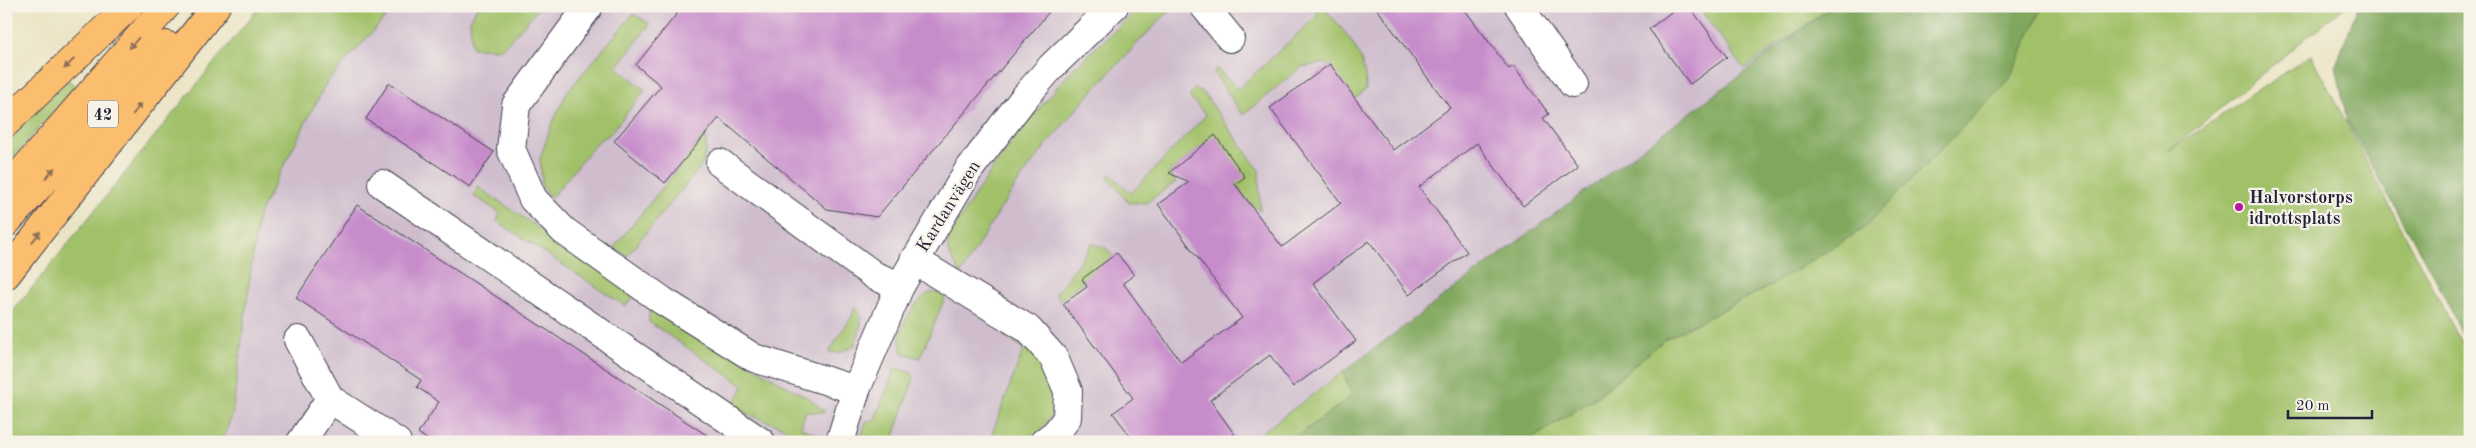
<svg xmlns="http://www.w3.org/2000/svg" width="2476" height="448" font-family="'Old Standard TT',serif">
	<rect width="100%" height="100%" fill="#f7f3e8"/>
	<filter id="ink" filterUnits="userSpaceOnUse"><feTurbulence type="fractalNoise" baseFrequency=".02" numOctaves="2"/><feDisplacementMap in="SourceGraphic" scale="10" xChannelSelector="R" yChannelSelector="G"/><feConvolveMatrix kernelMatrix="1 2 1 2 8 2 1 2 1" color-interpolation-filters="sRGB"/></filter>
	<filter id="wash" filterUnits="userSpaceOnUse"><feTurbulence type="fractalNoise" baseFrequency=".0096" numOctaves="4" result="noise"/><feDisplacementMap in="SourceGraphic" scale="20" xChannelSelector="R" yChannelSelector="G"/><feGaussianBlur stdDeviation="1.12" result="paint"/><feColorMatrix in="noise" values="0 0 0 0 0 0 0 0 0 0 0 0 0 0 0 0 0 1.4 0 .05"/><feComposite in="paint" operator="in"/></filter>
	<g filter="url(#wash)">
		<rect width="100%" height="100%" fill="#ebe4c4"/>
		<!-- industrial -->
		<polygon fill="#cfbdce" points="396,6 1833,6 1249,442 221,442 232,416 258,216 326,83"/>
		<!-- green -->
		<g fill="#a1c169" stroke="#627252">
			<polygon points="260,6 396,6 326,83 258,216 232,416 221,442 6,442 6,320"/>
			<polygon points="478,6 541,6 502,49 472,48 470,20"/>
			<path d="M1141 6H1174C1118 63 1061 121 1015 187 996 215 978 245 961 274L948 252V240L956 225 986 178 1024 126 1071 71Z"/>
			<path d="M1312 6H1322C1345 32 1366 52 1366 89L1354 100 1325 63 1301 67 1243 115 1214 73 1216 68 1238 89 1318 15Z"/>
			<polygon points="1698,6 1833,6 1744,69"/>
			<polygon points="2043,6 2345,6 2168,151 2311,55 2470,359 2470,442 1527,442 1598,396 1665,339 1770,286 2009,80"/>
			<polygon points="633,14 650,24 617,67 645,90 609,135 599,140 551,198 542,187 540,158 552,124 567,92"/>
			<polygon points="68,80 76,86 6,165 6,137"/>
			<path d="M1195 89 1202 91 1259 170 1260 211C1235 194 1226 162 1215 136L1169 173 1176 182 1146 203H1129L1107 177 1110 174 1131 193 1206 115 1190 98 1191 93Z"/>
			<polygon points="706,134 706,152 702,165 627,256 614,247"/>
			<polygon points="478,187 689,329 813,401 825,412 805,412 801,428 822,436 821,442 797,442 783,427 731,408 744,386 649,322 649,308 633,297 625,306 497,221 500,213 474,196"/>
			<polygon points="1092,244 1105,247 1114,258 1060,300 1056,294"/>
			<path d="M932 292 943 294 945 298 920 358 903 353C902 348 899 341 900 336 902 321 918 297 932 292Z"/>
			<path d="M855 306C866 319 859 333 854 346L838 353 829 352 852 316Z"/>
			<path d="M1006 333H1012C1039 356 1070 385 1047 423 1043 429 1035 438 1028 441 1021 444 998 442 989 442L1024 348 1004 336Z"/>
			<polygon points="895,368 912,373 914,378 892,442 860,442 866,421 874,421"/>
			<polygon points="1343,372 1352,396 1289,442 1249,442"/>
		</g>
		<!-- forest -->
		<g fill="#80a75d" stroke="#51644c">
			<polygon points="1833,6 2043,6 2009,80 1863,229 1770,286 1665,339 1598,396 1527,442 1289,442 1352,396 1343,372"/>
			<polygon points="2358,6 2470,6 2470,350 2437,282 2347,121 2336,65"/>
		</g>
		<g id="blocks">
			<!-- building -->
			<g fill="#c78dcb">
				<polygon points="683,6 1054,6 877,217 827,209 719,118 665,183 614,141 661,86 636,65"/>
				<polygon points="1375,6 1462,6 1509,69 1513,66 1549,114 1543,118 1578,165 1523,206 1477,143 1419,187 1467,252 1409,295 1369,241 1313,283 1356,341 1293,387 1270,355 1210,400 1240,442 1135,442 1113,413 1133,398 1063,304 1087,287 1082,279 1117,253 1134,275 1123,283 1181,362 1242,318 1158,204 1189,182 1169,173 1215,135 1245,177 1235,184 1282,247 1341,203 1270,108 1330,64 1393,150 1450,108"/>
				<polygon points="1679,6 1689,6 1727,57 1690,84 1649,29"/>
				<polygon points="389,83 494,152 470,187 366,119"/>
				<polygon points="357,205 717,442 431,442 418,433 439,402 417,387 421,380 296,298"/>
			</g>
		</g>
	</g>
	<g filter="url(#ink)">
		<use href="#blocks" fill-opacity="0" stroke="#403f50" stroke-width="1"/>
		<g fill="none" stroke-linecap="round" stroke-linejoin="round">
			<defs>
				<g id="minor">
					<polyline points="589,6 516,105 511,149 533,199 564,231 663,301 754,358 856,390"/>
					<polyline points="1204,6 1230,38"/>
					<polyline points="1519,6 1573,84"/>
					<polyline points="720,163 875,276 900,286"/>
					<polyline points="382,184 761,442"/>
					<polyline points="914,260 1028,329 1054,358 1068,391 1067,418 1056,433 1044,442"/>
					<polyline points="298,340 330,399 397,442"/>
					<polyline points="301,442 330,399"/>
					<polyline points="840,442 856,390 900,286 968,171 1024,98 1051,67 1114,6"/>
				</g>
				<g id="major">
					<polyline points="6,123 129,6"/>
					<polyline points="6,190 166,6"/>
					<polyline points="6,223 166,45"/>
					<polyline points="6,275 216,6"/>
				</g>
			</defs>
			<!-- minor casing -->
			<use href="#minor" stroke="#403f50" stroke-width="30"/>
			<!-- major casing -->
			<use href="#major" stroke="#403f50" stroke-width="30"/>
			<!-- minor -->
			<use href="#minor" stroke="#fff" stroke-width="28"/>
			<!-- major -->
			<use href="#major" stroke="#fbbd6e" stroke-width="28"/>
		</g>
		<!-- one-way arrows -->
		<defs><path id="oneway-solid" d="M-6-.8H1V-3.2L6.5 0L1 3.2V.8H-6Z" transform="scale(1.25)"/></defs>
		<g fill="#8e7054">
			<use href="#oneway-solid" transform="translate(134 43) rotate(131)"/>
			<use href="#oneway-solid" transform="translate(69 64) rotate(136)"/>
			<use href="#oneway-solid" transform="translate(137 109) rotate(-53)"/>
			<use href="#oneway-solid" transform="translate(50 173) rotate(-48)"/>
			<use href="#oneway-solid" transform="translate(36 237) rotate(-52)"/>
		</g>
	</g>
	<!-- markers -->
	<circle fill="#b5179e" stroke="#f7f3e8" stroke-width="2" cx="2239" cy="207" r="5"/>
	<g text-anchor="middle" stroke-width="4.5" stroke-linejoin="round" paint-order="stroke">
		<!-- shield labels -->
		<rect fill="#f7f3e8" stroke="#62616f" stroke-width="1" x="88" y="100.5" width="30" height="27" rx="4"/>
		<g font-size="16" font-weight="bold" fill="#22223b">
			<text x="103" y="120">42</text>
		</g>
		<!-- poi labels -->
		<g font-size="18" font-weight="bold" fill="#22223b" stroke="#f7f3e8" text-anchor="start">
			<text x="2249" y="203">Halvorstorps<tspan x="2249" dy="21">idrottsplats</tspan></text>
		</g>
		<!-- street labels -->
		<g font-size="18" fill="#22223b" stroke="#f7f3e8">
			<text transform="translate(948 206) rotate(-58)" y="6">Kardanvägen</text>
		</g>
	</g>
	<!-- margin -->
	<rect width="2476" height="448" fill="none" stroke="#f7f3e8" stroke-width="25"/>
	<!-- scale -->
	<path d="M2288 410v8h84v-8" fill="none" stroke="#22223b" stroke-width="2.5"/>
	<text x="2296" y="410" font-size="15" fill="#22223b" stroke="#f7f3e8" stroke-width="4" paint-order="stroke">20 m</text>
</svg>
